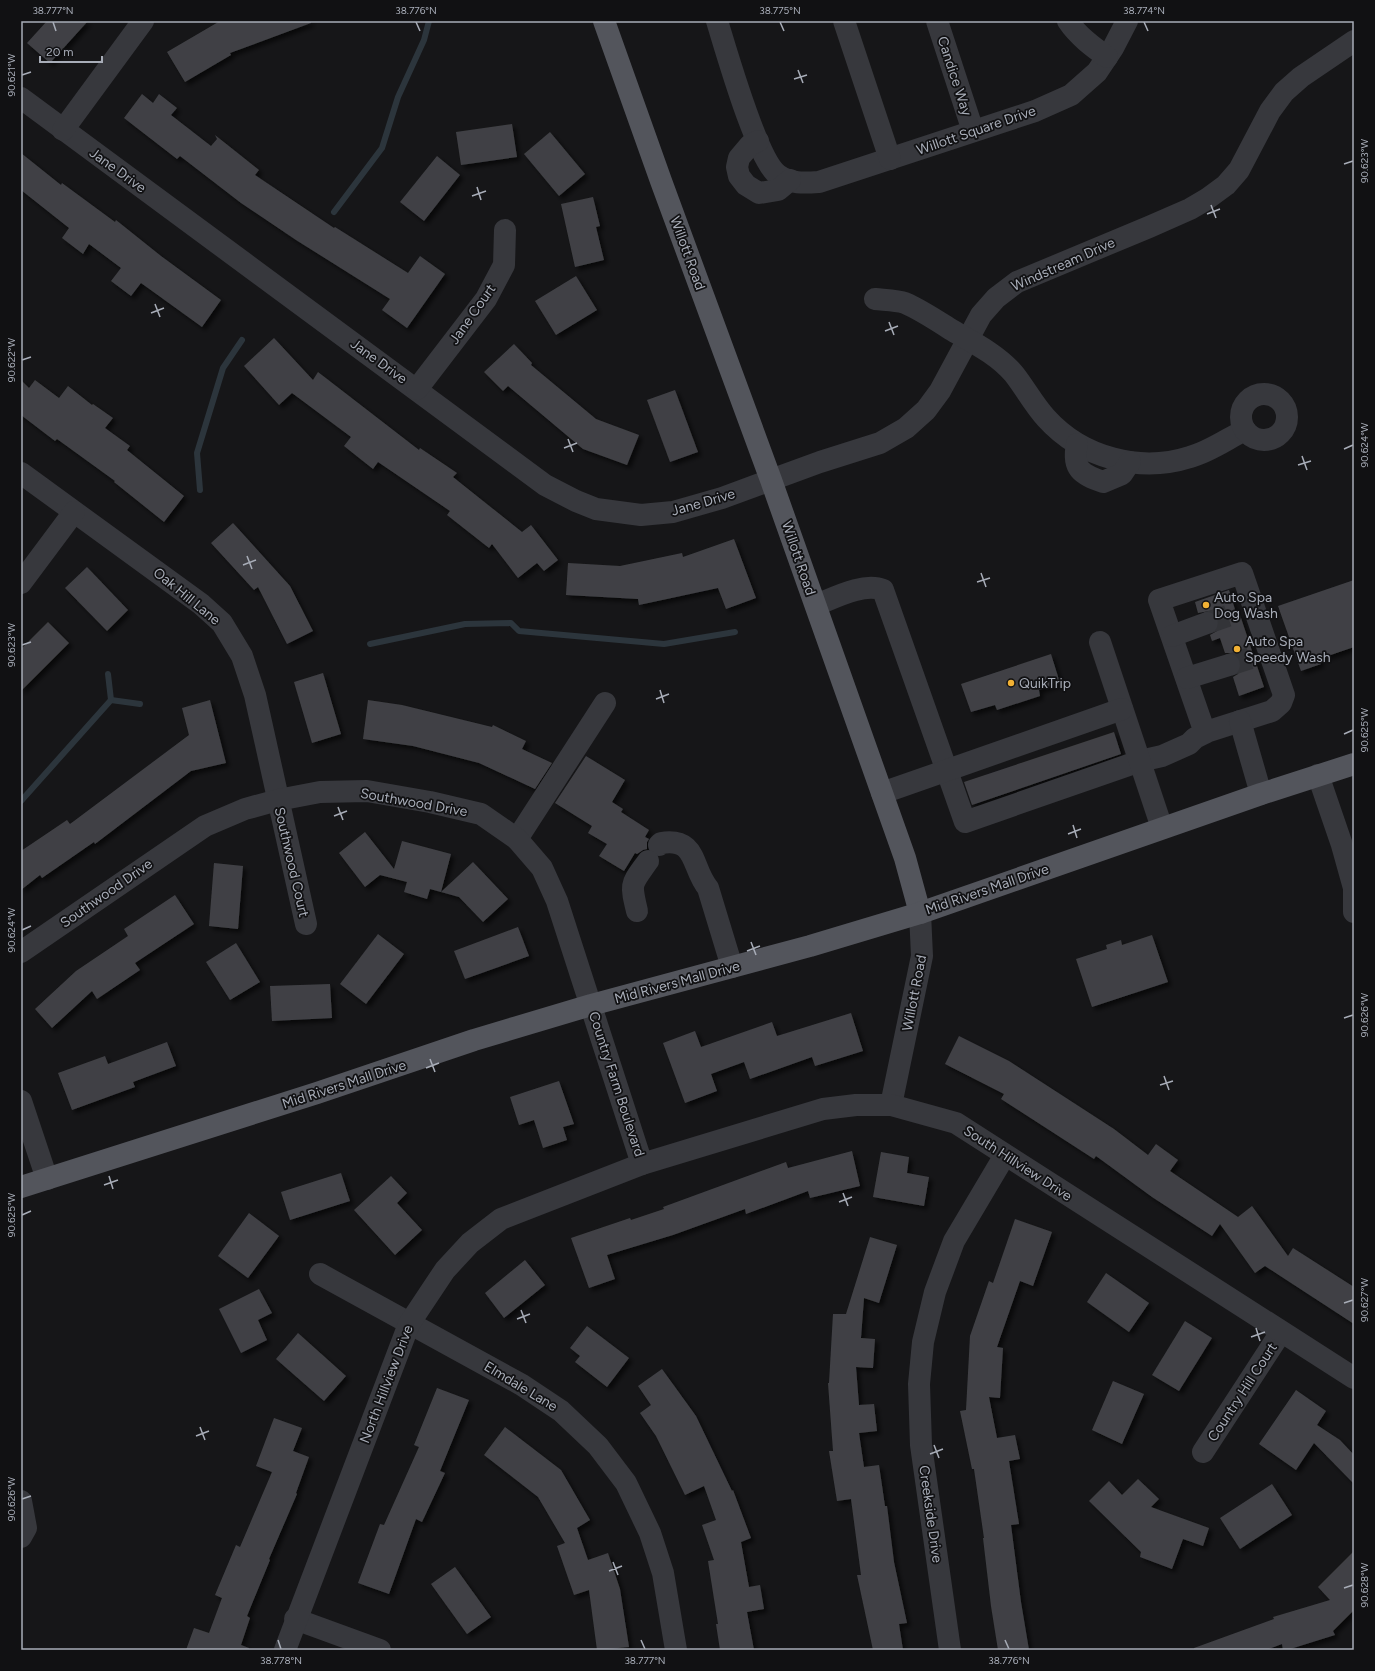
<svg xmlns="http://www.w3.org/2000/svg" width="1375" height="1671" font-family="Figtree,sans-serif">
	<defs>
		<filter id="shadow"><feDropShadow dx="3.5" dy="3.5" stdDeviation="2" flood-color="#0009"/></filter>
	</defs>
	<rect width="100%" height="100%" fill="#161618"/>
	<g fill="none" stroke-linecap="round" stroke-linejoin="round">
		<!-- stream -->
		<g stroke="#2c353c" stroke-width="6">
			<polyline points="334,212 382,148 398,97 424,40 429,21"/>
			<polyline points="200,490 197,453 223,368 242,340"/>
			<polyline points="370,644 465,624 511,623 519,631 664,644 735,632"/>
			<polyline points="111,700 140,704"/>
			<polyline points="21,801 111,700 108,674"/>
		</g>
	</g>
	<!-- building -->
	<g fill="#404145" filter="url(#shadow)">
		<polygon points="47,21 88,21 50,63 27,43"/>
		<polygon points="220,21 311,21 311,23 230,53 231,55 185,82 167,52"/>
		<polygon points="142,94 153,103 159,94 177,108 171,115 211,146 217,139 215,135 259,170 255,175 334,228 335,227 408,273 420,256 445,274 407,328 382,310 390,299 296,240 241,203 180,156 177,159 124,118"/>
		<polygon points="512,124 517,157 461,165 456,132"/>
		<polygon points="550,132 585,174 559,196 524,154"/>
		<polygon points="21,153 61,185 62,183 115,222 116,220 161,256 221,300 202,327 141,283 131,296 111,281 121,268 89,244 83,254 62,238 69,228 21,190"/>
		<polygon points="437,156 460,175 424,221 400,202"/>
		<polygon points="593,197 600,226 596,227 604,260 575,267 561,204"/>
		<polygon points="576,276 597,310 556,335 535,301"/>
		<polygon points="274,338 313,380 318,372 419,450 420,448 457,473 453,477 522,532 531,525 558,560 544,571 537,563 518,578 492,544 489,548 447,515 450,511 378,462 373,469 344,446 351,437 292,393 279,405 244,366"/>
		<polygon points="514,344 532,363 531,365 596,419 639,435 627,465 583,449 508,386 503,391 484,372"/>
		<polygon points="21,380 29,388 35,380 59,398 68,386 92,405 93,404 113,418 105,428 130,446 127,450 184,496 164,522 114,482 115,481 57,439 55,441 21,415"/>
		<polygon points="675,390 698,452 670,462 647,400"/>
		<polygon points="233,523 290,586 313,631 287,644 258,587 254,590 211,543"/>
		<polygon points="734,539 756,598 726,609 718,588 639,605 638,599 566,595 568,563 620,566 682,553 683,557"/>
		<polygon points="87,567 128,610 107,631 65,588"/>
		<polygon points="1354,580 1354,647 1319,659 1321,664 1301,671 1278,606"/>
		<polygon points="1229,590 1237,616 1240,615 1264,687 1239,696 1233,677 1238,674 1241,668 1241,661 1237,656 1232,653 1225,653 1220,638 1212,641 1210,635 1217,631 1219,625 1219,618 1215,613 1209,611 1198,613 1195,602"/>
		<polygon points="48,622 69,643 21,691 21,649"/>
		<polygon points="1051,654 1060,683 1039,690 1040,696 997,710 995,705 971,712 961,684"/>
		<polygon points="323,673 341,734 312,743 294,682"/>
		<polygon points="210,700 226,763 191,771 95,844 94,842 42,878 40,875 21,890 21,851 67,820 70,824 189,735 182,708"/>
		<polygon points="368,700 402,705 492,727 493,725 526,741 522,749 552,763 535,789 479,763 413,746 363,739"/>
		<polygon points="1114,732 1121,754 972,805 964,782"/>
		<polygon points="586,756 625,780 612,802 623,809 621,812 649,830 645,837 649,839 647,842 647,849 643,850 637,854 635,853 624,871 599,856 607,844 588,833 592,826 555,803"/>
		<polygon points="365,832 394,869 402,841 451,854 441,892 430,889 427,899 404,892 407,882 380,875 365,887 339,853"/>
		<polygon points="473,862 508,899 483,922 459,897 441,892"/>
		<polygon points="214,863 243,866 238,929 209,926"/>
		<polygon points="175,895 194,924 135,963 140,970 97,999 92,991 52,1028 35,1009 76,971 128,936 124,929"/>
		<polygon points="518,927 529,956 465,979 454,951"/>
		<polygon points="378,934 404,954 366,1004 340,984"/>
		<polygon points="1152,935 1168,982 1092,1007 1076,959 1107,949 1106,945 1121,940 1122,945"/>
		<polygon points="236,943 260,982 230,1000 206,962"/>
		<polygon points="330,984 332,1018 272,1021 270,986"/>
		<polygon points="851,1013 863,1051 815,1066 812,1057 750,1079 744,1062 711,1074 717,1091 685,1103 663,1043 695,1031 701,1047 772,1022 777,1036"/>
		<polygon points="959,1036 1009,1061 1114,1129 1148,1155 1156,1144 1178,1160 1170,1171 1238,1217 1252,1206 1288,1256 1293,1248 1354,1287 1354,1324 1265,1266 1255,1273 1220,1224 1212,1236 1152,1197 1096,1156 1094,1159 1001,1099 1004,1094 945,1064"/>
		<polygon points="167,1042 176,1066 133,1082 135,1087 72,1110 58,1073 105,1056 108,1064"/>
		<polygon points="559,1081 574,1124 563,1127 567,1140 543,1148 534,1120 519,1125 510,1097"/>
		<polygon points="852,1151 860,1186 810,1198 808,1191 746,1214 745,1209 673,1235 607,1255 615,1279 589,1288 571,1238 630,1218 631,1220 664,1209 663,1207 786,1162 788,1168"/>
		<polygon points="881,1152 909,1157 907,1173 929,1177 924,1206 873,1197"/>
		<polygon points="341,1173 350,1201 290,1220 281,1192"/>
		<polygon points="391,1176 407,1193 397,1203 422,1230 395,1255 354,1210"/>
		<polygon points="249,1213 279,1236 248,1278 218,1256"/>
		<polygon points="1015,1219 1052,1232 1033,1286 1020,1281 997,1347 1003,1348 1000,1398 989,1397 997,1438 1015,1435 1020,1459 1009,1461 1019,1524 1011,1525 1021,1602 1029,1650 998,1650 991,1606 983,1538 984,1538 974,1469 972,1469 960,1411 966,1410 970,1336 989,1281 993,1283"/>
		<polygon points="870,1237 897,1245 879,1303 864,1298 861,1338 875,1339 873,1368 856,1367 859,1405 874,1404 877,1431 859,1433 864,1467 879,1465 885,1506 887,1506 894,1562 907,1623 899,1624 903,1650 873,1650 857,1575 861,1575 851,1499 837,1501 829,1451 833,1451 828,1383 829,1383 833,1314 846,1314"/>
		<polygon points="525,1260 545,1285 504,1318 485,1293"/>
		<polygon points="1106,1273 1149,1303 1129,1332 1087,1302"/>
		<polygon points="259,1289 272,1313 258,1320 267,1340 241,1353 219,1309"/>
		<polygon points="1185,1321 1212,1338 1179,1391 1152,1375"/>
		<polygon points="587,1326 629,1358 607,1387 575,1362 580,1356 570,1348"/>
		<polygon points="298,1333 346,1376 324,1401 276,1359"/>
		<polygon points="662,1369 696,1416 732,1491 733,1490 751,1538 741,1542 749,1587 760,1585 764,1609 747,1612 754,1650 720,1650 716,1624 718,1624 708,1561 714,1560 702,1525 716,1520 704,1486 685,1495 656,1436 640,1413 651,1405 638,1386"/>
		<polygon points="1113,1381 1144,1394 1122,1444 1092,1430"/>
		<polygon points="437,1388 469,1400 440,1471 445,1473 422,1522 416,1519 389,1594 358,1583 380,1524 384,1525 419,1447 414,1445"/>
		<polygon points="1296,1390 1326,1411 1317,1425 1340,1440 1354,1455 1354,1484 1314,1443 1296,1470 1259,1444"/>
		<polygon points="274,1418 302,1428 293,1451 309,1457 296,1493 297,1494 269,1559 270,1560 247,1616 250,1618 241,1645 249,1648 249,1650 186,1650 194,1628 209,1633 222,1598 215,1595 236,1545 240,1547 272,1472 256,1466"/>
		<polygon points="505,1427 561,1470 590,1520 577,1528 588,1560 608,1553 620,1589 629,1647 597,1650 589,1590 574,1595 557,1546 565,1543 538,1497 484,1455"/>
		<polygon points="1138,1479 1159,1499 1151,1507 1209,1528 1203,1546 1183,1539 1172,1569 1140,1557 1141,1552 1089,1501 1109,1481 1122,1495"/>
		<polygon points="1272,1484 1292,1515 1240,1549 1220,1518"/>
		<polygon points="1354,1551 1354,1610 1333,1631 1335,1635 1287,1650 1283,1650 1282,1644 1266,1650 1194,1650 1194,1648 1274,1619 1273,1617 1330,1600 1318,1587"/>
		<polygon points="455,1567 491,1617 467,1634 431,1584"/>
	</g>
	<g fill="none" stroke-linecap="round" stroke-linejoin="round">
		<!-- minor-tunnel -->
		<g stroke="#333438" stroke-width="22" stroke-dasharray="22 11" stroke-linecap="butt">
			<polyline points="1207,623 1236,613"/>
			<polyline points="1229,665 1254,657"/>
		</g>
		<!-- minor -->
		<g stroke="#37383d" stroke-width="22">
			<path d="M717 21C726 50 757 160 778 175 791 184 804 183 819 182L1035 111 1071 95 1097 72 1113 48 1127 21"/>
			<polyline points="844,21 890,159"/>
			<polyline points="937,21 973,131"/>
			<path d="M1068 21C1078 36 1093 47 1107 57"/>
			<polyline points="21,98 545,485 576,501 596,509 641,515 673,512 722,498 820,462 880,443 906,428 926,410 940,391 981,315 996,298 1017,282 1149,227 1190,209 1207,199 1226,185 1239,170 1270,111 1284,92 1301,77 1354,41"/>
			<polyline points="63,130 143,21"/>
			<polyline points="758,141 750,145 739,158 737,167 739,176 746,185 759,193 778,190 790,180"/>
			<path d="M875 299C884 300 897 300 905 303 921 310 936 320 950 329 972 342 997 354 1014 374 1025 388 1034 405 1046 418 1082 458 1140 473 1190 457 1209 452 1227 439 1245 430"/>
			<polyline points="417,389 486,299 504,265 505,230"/>
			<circle cx="1264" cy="417" r="23"/>
			<path d="M1077 444C1072 469 1081 474 1103 482L1122 474 1130 462"/>
			<polyline points="21,473 201,604 222,623 242,656 255,695 306,924"/>
			<polyline points="21,583 74,512"/>
			<path d="M816 605C834 598 864 582 883 590L965 822 1140 761 1162 756 1189 744 1195 738 1209 731 1272 711 1281 703 1284 695 1242 573 1159 600 1205 733"/>
			<polyline points="1172,636 1207,623"/>
			<polyline points="1100,642 1162,828"/>
			<polyline points="1187,678 1229,665"/>
			<polyline points="1240,721 1261,794"/>
			<polyline points="1318,775 1342,845 1354,888 1354,912"/>
			<polyline points="882,793 1122,709"/>
			<polyline points="517,839 605,703"/>
			<path d="M659 845 661 843C698 837 691 868 708 888L732 967"/>
			<path d="M637 911C630 882 631 885 648 861"/>
			<polyline points="21,952 205,826 245,809 278,800 320,792 367,791 430,802 481,814 517,839 542,868 557,901 642,1164"/>
			<polyline points="21,1101 47,1179"/>
			<polyline points="891,1105 922,956 920,913"/>
			<polyline points="320,1274 522,1385 561,1411 598,1446 626,1483 650,1533 663,1573 676,1650"/>
			<polyline points="1203,1452 1281,1332"/>
			<polyline points="21,1501 26,1528 21,1537"/>
			<polyline points="295,1619 380,1650"/>
			<polyline points="285,1650 409,1324 445,1270 470,1243 501,1219 642,1164 823,1109 856,1105 891,1105 956,1123 1354,1378"/>
			<polyline points="950,1650 921,1445 919,1384 923,1342 935,1292 954,1241 1005,1155"/>
		</g>
		<!-- major -->
		<g stroke="#53555c" stroke-width="22">
			<polyline points="604,21 661,181 771,480 905,858 920,913"/>
			<polyline points="21,1187 317,1093 474,1040 591,1005 810,946 920,913 1261,794 1354,764"/>
		</g>
	</g>
	<!-- ticks -->
	<path fill="none" stroke="#a8adb8" stroke-width="1.5" d="M53 22 56 31M416 22 420 31M780 22 784 31M1144 22 1148 31M798 70 803 83M22 75 31 72M794 79 807 75M1344 164 1353 161M477 187 481 200M472 196 486 191M1211 205 1216 218M1207 214 1220 209M155 304 160 317M151 313 164 308M889 322 894 335M885 331 898 326M22 360 31 357M568 439 573 452M564 448 577 443M1344 449 1353 445M1302 456 1307 470M1298 465 1311 461M247 556 252 569M243 565 256 560M981 573 986 587M977 582 990 578M22 645 31 642M660 690 664 703M656 699 669 694M1344 734 1353 730M338 807 343 820M334 816 347 811M1073 825 1077 838M1068 834 1081 829M22 930 31 926M751 942 756 955M747 951 760 946M1344 1018 1353 1015M430 1059 435 1072M426 1068 439 1063M1164 1076 1169 1090M1160 1085 1173 1081M109 1176 113 1189M104 1185 118 1180M843 1193 848 1206M839 1202 852 1197M22 1215 31 1211M1344 1303 1353 1300M521 1310 526 1323M517 1319 530 1314M1256 1328 1260 1341M1251 1337 1265 1332M200 1427 205 1440M196 1436 209 1431M934 1445 939 1458M930 1454 943 1449M22 1499 31 1496M613 1562 618 1575M609 1571 622 1566M1344 1588 1353 1585M278 1640 281 1649M641 1640 645 1649M1005 1640 1009 1649"/>
	<!-- markers -->
	<g fill="#f2b134" stroke="#111113" stroke-width="1.5">
		<circle cx="1206" cy="605" r="4"/>
		<circle cx="1237" cy="649" r="4"/>
		<circle cx="1011" cy="683" r="4"/>
	</g>
	<g text-anchor="middle" stroke-width="3.5" stroke-linejoin="round" paint-order="stroke">
		<!-- street labels -->
		<g font-size="14" fill="#a8adb8" stroke="#111113">
			<text transform="translate(955 76) rotate(72)" y="5">Candice Way</text>
			<text transform="translate(976 130) rotate(-19)" y="5">Willott Square Drive</text>
			<text transform="translate(118 170) rotate(36)" y="5">Jane Drive</text>
			<text transform="translate(688 253) rotate(70)" y="5">Willott Road</text>
			<text transform="translate(1063 264) rotate(-24)" y="5">Windstream Drive</text>
			<text transform="translate(472 314) rotate(-55)" y="5">Jane Court</text>
			<text transform="translate(379 361) rotate(36)" y="5">Jane Drive</text>
			<text transform="translate(703 502) rotate(-16)" y="5">Jane Drive</text>
			<text transform="translate(799 558) rotate(71)" y="5">Willott Road</text>
			<text transform="translate(187 596) rotate(39)" y="5">Oak Hill Lane</text>
			<text transform="translate(414 802) rotate(10)" y="5">Southwood Drive</text>
			<text transform="translate(292 862) rotate(77)" y="5">Southwood Court</text>
			<text transform="translate(987 889) rotate(-19)" y="5">Mid Rivers Mall Drive</text>
			<text transform="translate(106 893) rotate(-35)" y="5">Southwood Drive</text>
			<text transform="translate(677 982) rotate(-15)" y="5">Mid Rivers Mall Drive</text>
			<text transform="translate(914 993) rotate(-79)" y="5">Willott Road</text>
			<text transform="translate(344 1084) rotate(-18)" y="5">Mid Rivers Mall Drive</text>
			<text transform="translate(617 1084) rotate(72)" y="5">Country Farm Boulevard</text>
			<text transform="translate(1018 1163) rotate(33)" y="5">South Hillview Drive</text>
			<text transform="translate(386 1384) rotate(-69)" y="5">North Hillview Drive</text>
			<text transform="translate(521 1386) rotate(31)" y="5">Elmdale Lane</text>
			<text transform="translate(1242 1392) rotate(-57)" y="5">Country Hill Court</text>
			<text transform="translate(931 1514) rotate(82)" y="5">Creekside Drive</text>
		</g>
		<!-- poi labels -->
		<g font-size="14" fill="#a8adb8" stroke="#111113" text-anchor="start">
			<text x="1214" y="602">Auto Spa<tspan x="1214" dy="16">Dog Wash</tspan></text>
			<text x="1245" y="646">Auto Spa<tspan x="1245" dy="16">Speedy Wash</tspan></text>
			<text x="1019" y="688">QuikTrip</text>
		</g>
	</g>
	<!-- border -->
	<rect width="1375" height="1671" fill="none" stroke="#111113" stroke-width="44"/>
	<!-- scale -->
	<path d="M40 56v6h62v-6" fill="none" stroke="#a8adb8" stroke-width="2"/>
	<text x="46" y="56" font-size="12" fill="#a8adb8" stroke="#111113" stroke-width="3" paint-order="stroke">20 m</text>
	<rect x="22" y="22" width="1331" height="1627" fill="none" stroke="#a8adb8" stroke-width="1.5"/>
	<g font-size="10" text-anchor="middle" fill="#a8adb8">
		<text x="53" y="14">38.777°N</text>
		<text x="416" y="14">38.776°N</text>
		<text x="780" y="14">38.775°N</text>
		<text x="1144" y="14">38.774°N</text>
		<text transform="translate(11 75) rotate(-90)" y="4">90.621°W</text>
		<text transform="translate(1364 161) rotate(-90)" y="4">90.623°W</text>
		<text transform="translate(11 360) rotate(-90)" y="4">90.622°W</text>
		<text transform="translate(1364 445) rotate(-90)" y="4">90.624°W</text>
		<text transform="translate(11 645) rotate(-90)" y="4">90.623°W</text>
		<text transform="translate(1364 730) rotate(-90)" y="4">90.625°W</text>
		<text transform="translate(11 930) rotate(-90)" y="4">90.624°W</text>
		<text transform="translate(1364 1015) rotate(-90)" y="4">90.626°W</text>
		<text transform="translate(11 1215) rotate(-90)" y="4">90.625°W</text>
		<text transform="translate(1364 1300) rotate(-90)" y="4">90.627°W</text>
		<text transform="translate(11 1499) rotate(-90)" y="4">90.626°W</text>
		<text transform="translate(1364 1585) rotate(-90)" y="4">90.628°W</text>
		<text x="281" y="1664">38.778°N</text>
		<text x="645" y="1664">38.777°N</text>
		<text x="1009" y="1664">38.776°N</text>
	</g>
</svg>
